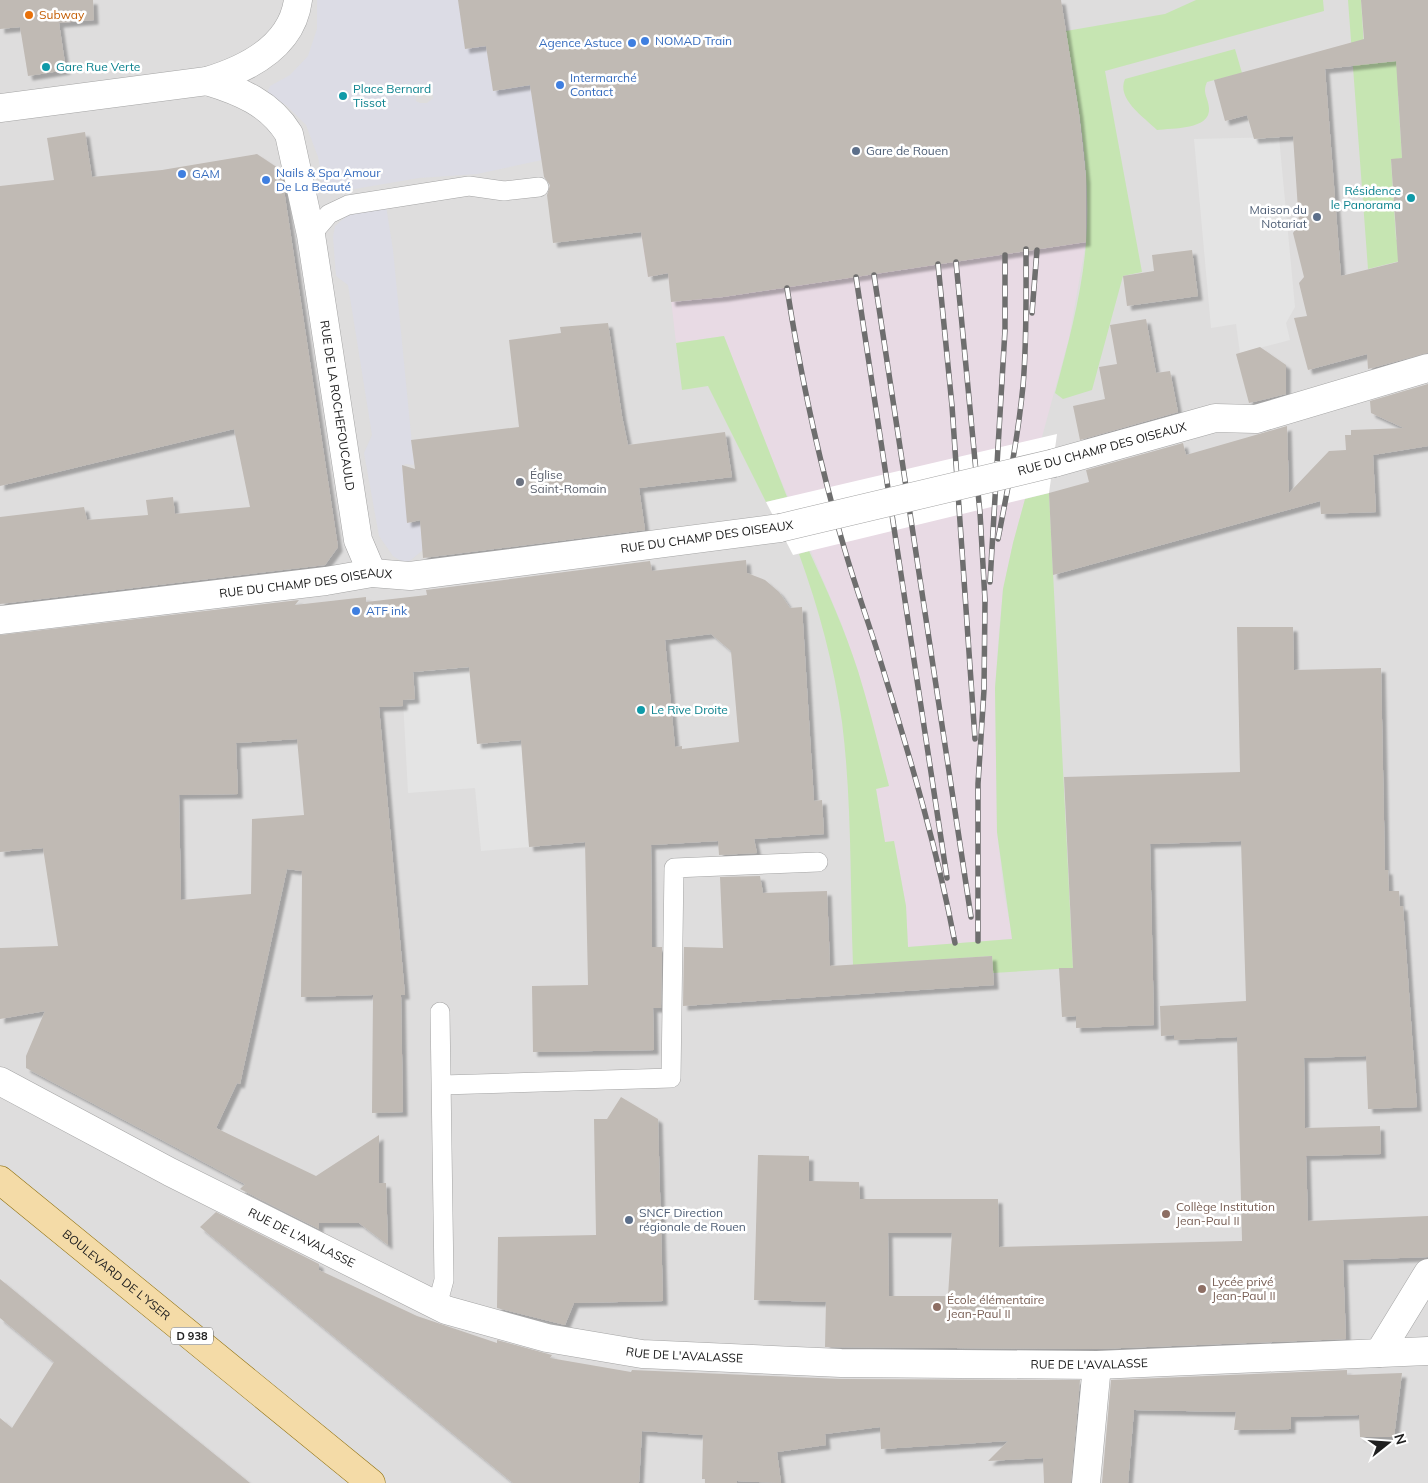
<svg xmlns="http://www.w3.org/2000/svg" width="1428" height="1483" font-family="Mulish,sans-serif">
	<defs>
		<filter id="shadow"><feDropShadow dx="4.5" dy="4.5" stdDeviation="1" flood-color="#0004"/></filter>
	</defs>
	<rect width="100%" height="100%" fill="#f0eee7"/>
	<!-- residential -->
	<rect fill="#dedddd" x="0" y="0" width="1428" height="1483"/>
	<!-- industrial -->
	<polygon fill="#e8dae4" points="1061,0 1086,242 1069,338 1013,543 1003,589 999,631 995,688 997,832 1004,893 1013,939 908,947 906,906 894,841 885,843 876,788 889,786 858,671 842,625 757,423 724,336 676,343 668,273 648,277 624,124"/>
	<!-- grass -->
	<g fill="#c6e5b2">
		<path d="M1196 0H1323L1324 11 1105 71 1142 272 1123 276 1092 390 1063 399 1055 393C1068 344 1082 294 1086 243 1092 172 1077 100 1066 31L1165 14Z"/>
		<polygon points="1348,0 1361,0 1365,64 1409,60 1412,95 1398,96 1402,158 1391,160 1396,239 1412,258 1368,269"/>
		<path d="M1235 49 1242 73 1207 82C1202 93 1208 97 1209 108 1211 130 1172 128 1157 130 1144 117 1116 99 1125 79Z"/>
		<polygon points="724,336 787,497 766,502 708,386 682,390 676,343"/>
		<path d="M1049 493 1073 968 993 973 992 956 853 965C850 884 852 802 842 722 834 665 819 609 799 554L809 551C827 590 845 630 858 671 870 709 879 748 889 786L876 789 885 842 894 841 906 906 908 947 1012 939 997 832 995 688 1003 589 1013 543 1025 499Z"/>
	</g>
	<!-- parking -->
	<g fill="#e4e4e4">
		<polygon points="1279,137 1295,307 1286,323 1290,340 1240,353 1236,324 1211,328 1194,139"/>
		<polygon points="465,591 477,743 521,740 529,847 481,851 475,788 408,793 403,700 415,699 413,672 428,670"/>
	</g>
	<!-- plaza -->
	<g fill="#dcdce5" fill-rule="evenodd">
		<path d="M317 0H479L493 91 530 85 542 160 477 174 419 178 325 194 318 157 306 125 287 106 267 93 270 86 290 75 308 56 317 29ZM426 86 432 90 433 98 427 103H420L416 101 415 93 418 87Z"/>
		<polygon points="386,206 393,250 414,465 405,464 402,467 405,479 403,480 406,508 410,523 420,522 423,550 406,564 393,556 379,536 364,453 372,435 348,285 336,276 333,237 335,226 350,213"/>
	</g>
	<!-- pier -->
	<polygon fill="#fff" points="1057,434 1049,493 793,555 766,502"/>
	<!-- building -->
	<g fill="#c0bab4" fill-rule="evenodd" filter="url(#shadow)">
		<polygon points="0,0 93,0 94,20 59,23 66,70 28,76 20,27 0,29"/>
		<polygon points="458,0 1061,0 1079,114 1086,179 1086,242 723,297 671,302 668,273 648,277 641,232 553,243 547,195 550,185 544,177 530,85 493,91 486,46 465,49"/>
		<path d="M1361 0H1428V353L1368 369 1367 354 1308 370 1294 318 1307 316 1299 283 1304 277 1293 233 1299 224 1293 136 1254 139 1247 115 1225 121 1214 80 1364 39ZM1396 61 1402 158 1391 159 1398 262 1341 276 1325 69Z"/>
		<polygon points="85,132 92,177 162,170 257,154 281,170 338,547 325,565 0,604 0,517 84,507 87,520 148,515 146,500 173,497 175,514 250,507 234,429 0,486 0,186 54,180 47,138"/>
		<polygon points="1192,250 1198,296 1127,306 1123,276 1154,271 1152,255"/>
		<polygon points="1146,319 1156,373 1170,371 1178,412 1080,440 1073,406 1105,399 1099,367 1117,364 1110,325"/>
		<polygon points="608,323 622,416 628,445 725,432 732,477 639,488 645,530 423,558 420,520 407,523 402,465 415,469 411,440 519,427 509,340 561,333 560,327"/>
		<polygon points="1260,347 1286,365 1286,394 1249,403 1236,354"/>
		<polygon points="1428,384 1428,446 1373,455 1376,512 1321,514 1320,501 1053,575 1049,493 1089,482 1086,470 1183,443 1186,455 1287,426 1289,493 1329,451 1346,450 1345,435 1351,435 1351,430 1404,428 1371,413 1370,401"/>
		<path d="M746 560 747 573 765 580 779 592 790 608 802 607 814 801 822 800 824 834 754 839 757 853 719 855 718 841 651 845 652 947H662L661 1008H653L654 1050 533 1052 532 986 588 985 585 842 529 847 521 740 477 744 469 667 413 672 415 699 403 700V706L379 707 405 995H401L403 1112 372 1113 373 995 301 997 302 871 287 869 240 1084 237 1083 216 1128 316 1176 379 1135V1183H386L388 1245 359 1223H319V1229L240 1189 245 1184 26 1068V1056L45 1011 0 1019V948L58 946 43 848 0 852V635L299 600 295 605 366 597V602L427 595 426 590 650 561 652 571ZM711 634 731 651 739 742 682 749V746L675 747 665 640ZM297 739 304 815 252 819 251 894 181 900 179 795 238 794 236 743Z"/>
		<path d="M1237 627H1293L1294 670 1381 668 1385 870H1388L1389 891H1399L1400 906H1403L1417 1107 1368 1109 1366 1056 1304 1058 1305 1128 1380 1126 1381 1154 1306 1156 1308 1221 1428 1216V1257L1343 1260 1346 1339 1097 1349 825 1347 826 1302 754 1300 758 1155 809 1156V1181L859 1182 860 1199H998L999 1247 1242 1241 1237 1037 1174 1040V1035L1161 1036 1160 1006 1246 1001 1241 841 1150 844 1154 1025 1076 1028V1016L1062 1017 1059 968H1073L1064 777 1240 772ZM888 1233H952L948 1296H889Z"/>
		<polygon points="760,876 763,893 827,891 830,966 992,956 994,985 683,1006 684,947 723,948 720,877"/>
		<polygon points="621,1097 658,1119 663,1301 574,1303 565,1325 497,1308 498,1237 596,1235 594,1119 607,1119"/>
		<polygon points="216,1212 319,1264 319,1270 417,1316 497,1343 497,1340 552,1355 550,1358 631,1372 632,1370 841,1379 1080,1380 1071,1483 1044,1483 1043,1458 988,1461 1008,1441 881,1449 880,1427 825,1434 826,1445 777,1452 781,1483 737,1481 737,1483 705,1483 705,1479 702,1479 703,1435 642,1431 639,1483 513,1483 200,1227"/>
		<polygon points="0,1279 124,1381 250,1483 0,1483 0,1418 12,1428 54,1362 0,1318"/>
		<polygon points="1347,1370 1347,1375 1402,1373 1394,1437 1360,1437 1359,1415 1291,1417 1291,1429 1234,1430 1236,1412 1134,1410 1128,1483 1102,1483 1111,1380"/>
	</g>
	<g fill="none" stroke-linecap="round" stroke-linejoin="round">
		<defs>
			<g id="service">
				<polyline points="311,235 329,214 348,205 469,186 504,191 539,187"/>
				<polyline points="442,1085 671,1078 674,868 818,862"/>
				<polyline points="437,1306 444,1280 440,1012"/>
			</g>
			<g id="minor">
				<path id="s1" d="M207 81C240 91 270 103 289 134L311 235 358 540 372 573"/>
				<path d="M0 108 207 81C247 69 292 47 298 0"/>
				<path id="s2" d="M0 1081 170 1172 446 1310 547 1338 642 1354 841 1363 1097 1365 1428 1351"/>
				<polyline points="1379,1353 1428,1273"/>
				<polyline points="1086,1483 1097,1365"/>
			</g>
			<g id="tertiary">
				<polyline points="1054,463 1215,418 1256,419 1428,368"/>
				<path id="s3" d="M0 620 326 581 372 573 410 576 780 528"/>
			</g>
			<g id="primary">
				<path id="s4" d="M0 1180 371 1483"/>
			</g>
		</defs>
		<!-- service casing -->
		<use href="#service" stroke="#a4a4a4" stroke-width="20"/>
		<!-- minor casing -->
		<use href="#minor" stroke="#a4a4a4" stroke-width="29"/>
		<!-- tertiary casing -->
		<use href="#tertiary" stroke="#a4a4a4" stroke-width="29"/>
		<!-- primary casing -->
		<use href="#primary" stroke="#8f700d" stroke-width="29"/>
		<!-- service -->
		<use href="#service" stroke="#fff" stroke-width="19"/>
		<!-- minor -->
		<use href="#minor" stroke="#fff" stroke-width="28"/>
		<!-- tertiary -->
		<use href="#tertiary" stroke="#fff" stroke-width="28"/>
		<!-- primary -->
		<use href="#primary" stroke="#f4dba7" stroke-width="28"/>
		<defs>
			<g id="rail">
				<polyline points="956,262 980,513 985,600 984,690 978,784 978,941"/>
				<polyline points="938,264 952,406 975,739"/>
				<polyline points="874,275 971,917"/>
				<polyline points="856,277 947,878"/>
				<path d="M787 288C801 378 820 467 846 554 858 595 873 635 885 676 912 764 938 853 955 943"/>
				<polyline points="1032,313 1037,250"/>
				<path d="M998 539C1008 488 1018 437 1023 386 1027 340 1026 295 1026 249"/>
				<polyline points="990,582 1005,330 1005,255"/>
			</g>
		</defs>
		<!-- rail casing -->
		<use href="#rail" stroke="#6e6e6e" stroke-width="5.5"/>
		<!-- rail -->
		<use href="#rail" stroke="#fff" stroke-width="4" stroke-dasharray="11" stroke-linecap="butt"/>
		<defs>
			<polyline id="tertiary-bridge" points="780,528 1054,463"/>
		</defs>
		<!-- tertiary-bridge casing -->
		<use href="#tertiary-bridge" stroke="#a4a4a4" stroke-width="29" stroke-linecap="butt"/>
		<!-- tertiary-bridge -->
		<use href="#tertiary-bridge" stroke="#fff" stroke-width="28"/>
	</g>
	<!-- markers -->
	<circle fill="#e8710a" stroke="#fff" stroke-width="2" cx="29" cy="15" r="5"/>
	<g fill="#3f7fe0" stroke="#fff" stroke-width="2">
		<circle cx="645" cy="41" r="5"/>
		<circle cx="632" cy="43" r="5"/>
		<circle cx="560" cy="85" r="5"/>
		<circle cx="182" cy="174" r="5"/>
		<circle cx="266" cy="180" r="5"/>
		<circle cx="356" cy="611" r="5"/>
	</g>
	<g fill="#0f9aa8" stroke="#fff" stroke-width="2">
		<circle cx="46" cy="67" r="5"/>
		<circle cx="343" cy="96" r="5"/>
		<circle cx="1411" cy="198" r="5"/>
		<circle cx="641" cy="710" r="5"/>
	</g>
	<g fill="#5c6f8a" stroke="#fff" stroke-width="2">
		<circle cx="856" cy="151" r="5"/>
		<circle cx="1317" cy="217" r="5"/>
		<circle cx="629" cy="1220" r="5"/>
	</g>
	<circle fill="#6b7280" stroke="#fff" stroke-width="2" cx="520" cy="482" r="5"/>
	<g fill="#8d6e63" stroke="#fff" stroke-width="2">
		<circle cx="1166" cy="1214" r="5"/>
		<circle cx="1202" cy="1289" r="5"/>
		<circle cx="937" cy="1307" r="5"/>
	</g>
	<g text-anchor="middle" stroke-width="5" stroke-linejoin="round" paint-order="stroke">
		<!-- shield labels -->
		<rect fill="#fff" stroke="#636363" stroke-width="1" x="171" y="1327.5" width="42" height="17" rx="4"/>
		<g font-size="11" font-weight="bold" fill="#202020">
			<text x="192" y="1340">D 938</text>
		</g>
		<!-- food labels -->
		<g font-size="12" fill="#c56008" stroke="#fff" text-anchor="start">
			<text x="39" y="19">Subway</text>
		</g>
		<!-- shop labels -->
		<g font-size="12" fill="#366cbe" stroke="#fff" text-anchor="start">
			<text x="655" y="45">NOMAD Train</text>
			<text x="622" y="47" text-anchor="end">Agence Astuce</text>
			<text x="570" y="82">Intermarché<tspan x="570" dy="14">Contact</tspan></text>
			<text x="276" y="177">Nails &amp; Spa Amour<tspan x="276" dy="14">De La Beauté</tspan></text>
			<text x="192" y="178">GAM</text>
			<text x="366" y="615">ATF ink</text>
		</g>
		<!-- culture labels -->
		<g font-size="12" fill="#0d838f" stroke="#fff" text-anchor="start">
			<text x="56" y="71">Gare Rue Verte</text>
			<text x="353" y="93">Place Bernard<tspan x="353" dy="14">Tissot</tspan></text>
			<text x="1401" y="195" text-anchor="end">Résidence<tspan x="1401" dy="14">le Panorama</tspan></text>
			<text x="651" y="714">Le Rive Droite</text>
		</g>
		<!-- service labels -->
		<g font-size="12" fill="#4e5e75" stroke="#fff" text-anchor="start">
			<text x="866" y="155">Gare de Rouen</text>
			<text x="1307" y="214" text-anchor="end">Maison du<tspan x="1307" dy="14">Notariat</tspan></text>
			<text x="639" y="1217">SNCF Direction<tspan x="639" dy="14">régionale de Rouen</tspan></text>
		</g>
		<!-- street labels -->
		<g font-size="12" fill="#202020" stroke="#fff">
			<text dy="4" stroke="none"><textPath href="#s1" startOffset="376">RUE DE LA ROCHEFOUCAULD</textPath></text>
			<text transform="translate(1102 449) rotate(-15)" y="4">RUE DU CHAMP DES OISEAUX</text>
			<text transform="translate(707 537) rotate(-8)" y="4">RUE DU CHAMP DES OISEAUX</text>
			<text dy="4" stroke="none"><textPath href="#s3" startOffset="308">RUE DU CHAMP DES OISEAUX</textPath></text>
			<text dy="4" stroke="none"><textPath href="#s2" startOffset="340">RUE DE L'AVALASSE</textPath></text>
			<text dy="4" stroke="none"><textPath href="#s4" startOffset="150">BOULEVARD DE L'YSER</textPath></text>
			<text dy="4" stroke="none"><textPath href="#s2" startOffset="745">RUE DE L'AVALASSE</textPath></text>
			<text dy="4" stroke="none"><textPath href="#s2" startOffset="1150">RUE DE L'AVALASSE</textPath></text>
		</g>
		<!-- worship labels -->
		<g font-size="12" fill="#5b616d" stroke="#fff" text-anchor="start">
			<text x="530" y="479">Église<tspan x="530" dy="14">Saint-Romain</tspan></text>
		</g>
		<!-- education labels -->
		<g font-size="12" fill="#785e54" stroke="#fff" text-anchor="start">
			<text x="1176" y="1211">Collège Institution<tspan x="1176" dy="14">Jean-Paul II</tspan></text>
			<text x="1212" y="1286">Lycée privé<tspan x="1212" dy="14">Jean-Paul II</tspan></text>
			<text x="947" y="1304">École élémentaire<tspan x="947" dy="14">Jean-Paul II</tspan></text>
		</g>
	</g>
	<!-- north arrow -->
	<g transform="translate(1388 1443) rotate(73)" stroke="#ffffff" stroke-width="4" paint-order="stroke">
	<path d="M0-4L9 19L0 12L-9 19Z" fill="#202020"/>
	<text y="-8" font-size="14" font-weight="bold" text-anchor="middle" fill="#202020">N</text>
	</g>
</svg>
